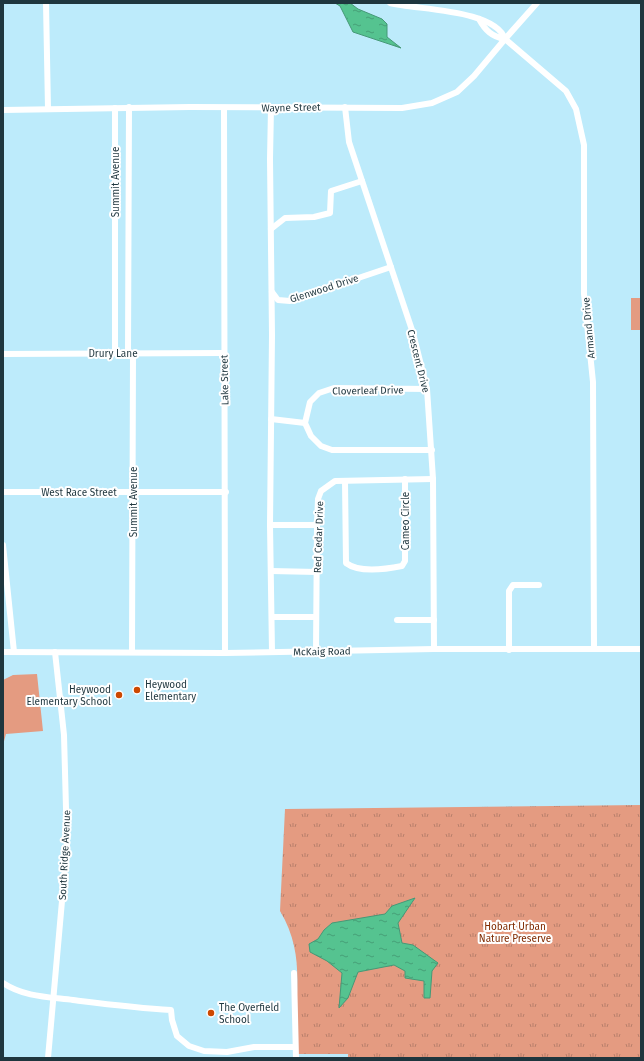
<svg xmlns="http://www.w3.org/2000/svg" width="644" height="1061" font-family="'Fira Sans',sans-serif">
	<defs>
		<pattern id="grass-tufts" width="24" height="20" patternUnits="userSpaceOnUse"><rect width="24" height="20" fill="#e49b81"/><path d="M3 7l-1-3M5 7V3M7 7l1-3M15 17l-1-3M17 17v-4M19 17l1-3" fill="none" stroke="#b87f6b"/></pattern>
		<pattern id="water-ripples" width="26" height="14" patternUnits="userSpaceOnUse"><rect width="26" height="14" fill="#55c390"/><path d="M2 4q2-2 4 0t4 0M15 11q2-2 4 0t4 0" fill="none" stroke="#469f77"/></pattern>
	</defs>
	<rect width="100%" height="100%" fill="#bdebfb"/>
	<!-- grass -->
	<path fill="url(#grass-tufts)" d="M641 805V1058H348V1054H296C292 1003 309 959 280 911L285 809Z"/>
	<!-- pitch -->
	<g fill="#e49b81">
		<rect x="631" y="298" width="10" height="32"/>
		<polygon points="37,674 43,731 6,734 3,745 3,680 13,675"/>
	</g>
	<!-- water -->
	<g fill="url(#water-ripples)" stroke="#459977">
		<polygon points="335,3 350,3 358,9 382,19 387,24 387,37 401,48 353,32 340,6"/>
		<polygon points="415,898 398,923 402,943 413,945 438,963 432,971 430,998 424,998 424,981 405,978 405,971 394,965 358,972 348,998 339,1008 342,973 327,961 310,952 309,944 318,939 324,930 332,923 385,914 392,906"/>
	</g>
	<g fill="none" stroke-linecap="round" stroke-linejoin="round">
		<!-- minor -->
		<g stroke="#fff" stroke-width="6">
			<polyline points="46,3 48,109"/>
			<path d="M390 3C417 10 495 9 505 39"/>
			<path d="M479 19C485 30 492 37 505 39"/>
			<polyline points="505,39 566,91 576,109 584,145 584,294 593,382 594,649"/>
			<polyline points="345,107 349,142 413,333 427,389 433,479 434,649"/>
			<polyline points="115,108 115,353"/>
			<path d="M224 108C223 289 226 471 225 653"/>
			<polyline points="271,108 270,159 272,335 270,525 272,652"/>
			<polyline points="3,110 190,107 402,108 432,103 457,92 474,76 505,39 537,3"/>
			<polyline points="271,229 285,218 314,217 330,213 331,191 362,181"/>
			<polyline points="272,292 278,300 290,301 391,267"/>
			<polyline points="128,353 129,107"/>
			<polyline points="3,354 224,353"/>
			<polyline points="427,389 334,388 319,393 310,402 305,423 311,436 321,446 332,450 432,450"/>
			<polyline points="271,419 305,423"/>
			<path d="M345 481 346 563C359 573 387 569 402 566L405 561V479"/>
			<polyline points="3,492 226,492"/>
			<polyline points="270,525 317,525"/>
			<polyline points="3,545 14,652"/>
			<polyline points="271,571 317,572"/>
			<polyline points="272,617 316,617"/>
			<polyline points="397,620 434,620"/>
			<polyline points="509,650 509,591 513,585 539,585"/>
			<polyline points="316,651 317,525 318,499 321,491 335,481 433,479"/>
			<polyline points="3,652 225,653 434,649 641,649"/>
			<polyline points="132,652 133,353"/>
			<polyline points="294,973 296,1058"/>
			<path d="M3 983C24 997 49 997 73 1000 106 1004 138 1008 171 1010L172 1020 177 1036 189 1046 204 1051 227 1052 254 1047H295"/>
			<polyline points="48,1058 67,845 64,735 55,652"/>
		</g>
	</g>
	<!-- markers -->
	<g fill="#cd4800" stroke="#fff" stroke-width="1.5">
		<circle cx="137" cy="690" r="4"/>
		<circle cx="119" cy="695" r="4"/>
		<circle cx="211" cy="1013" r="4"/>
	</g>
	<g text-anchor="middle" stroke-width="4" stroke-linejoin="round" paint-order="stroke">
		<!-- street labels -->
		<g font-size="10" fill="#1f363e" stroke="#fff">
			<text transform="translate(291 107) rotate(-1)" y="4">Wayne Street</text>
			<text transform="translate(115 182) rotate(-90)" y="4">Summit Avenue</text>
			<text transform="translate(324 288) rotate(-18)" y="4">Glenwood Drive</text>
			<text transform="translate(588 328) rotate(-95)" y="4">Armand Drive</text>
			<text x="113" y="357">Drury Lane</text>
			<text transform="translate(419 361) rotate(76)" y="4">Crescent Drive</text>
			<text transform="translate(224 380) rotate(-91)" y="4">Lake Street</text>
			<text transform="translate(368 390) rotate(-1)" y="4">Cloverleaf Drive</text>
			<text x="79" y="496">West Race Street</text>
			<text transform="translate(133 502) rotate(-90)" y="4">Summit Avenue</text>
			<text transform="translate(405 521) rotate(-90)" y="4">Cameo Circle</text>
			<text transform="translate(318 537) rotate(-88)" y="4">Red Cedar Drive</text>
			<text transform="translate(322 651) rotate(-1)" y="4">McKaig Road</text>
			<text transform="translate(64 855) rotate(-87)" y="4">South Ridge Avenue</text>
		</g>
		<!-- poi labels -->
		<g font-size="10" fill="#1f363e" stroke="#fff" text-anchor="start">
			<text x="145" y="688">Heywood<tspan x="145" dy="12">Elementary</tspan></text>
			<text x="111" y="693" text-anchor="end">Heywood<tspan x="111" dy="12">Elementary School</tspan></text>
			<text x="219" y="1011">The Overfield<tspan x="219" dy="12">School</tspan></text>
		</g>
		<!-- park labels -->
		<g font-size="10" fill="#802b02" stroke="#fff">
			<text x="515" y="930">Hobart Urban<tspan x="515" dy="12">Nature Preserve</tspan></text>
		</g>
	</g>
	<!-- border -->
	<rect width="644" height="1061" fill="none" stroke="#1f363e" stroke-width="8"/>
</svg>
